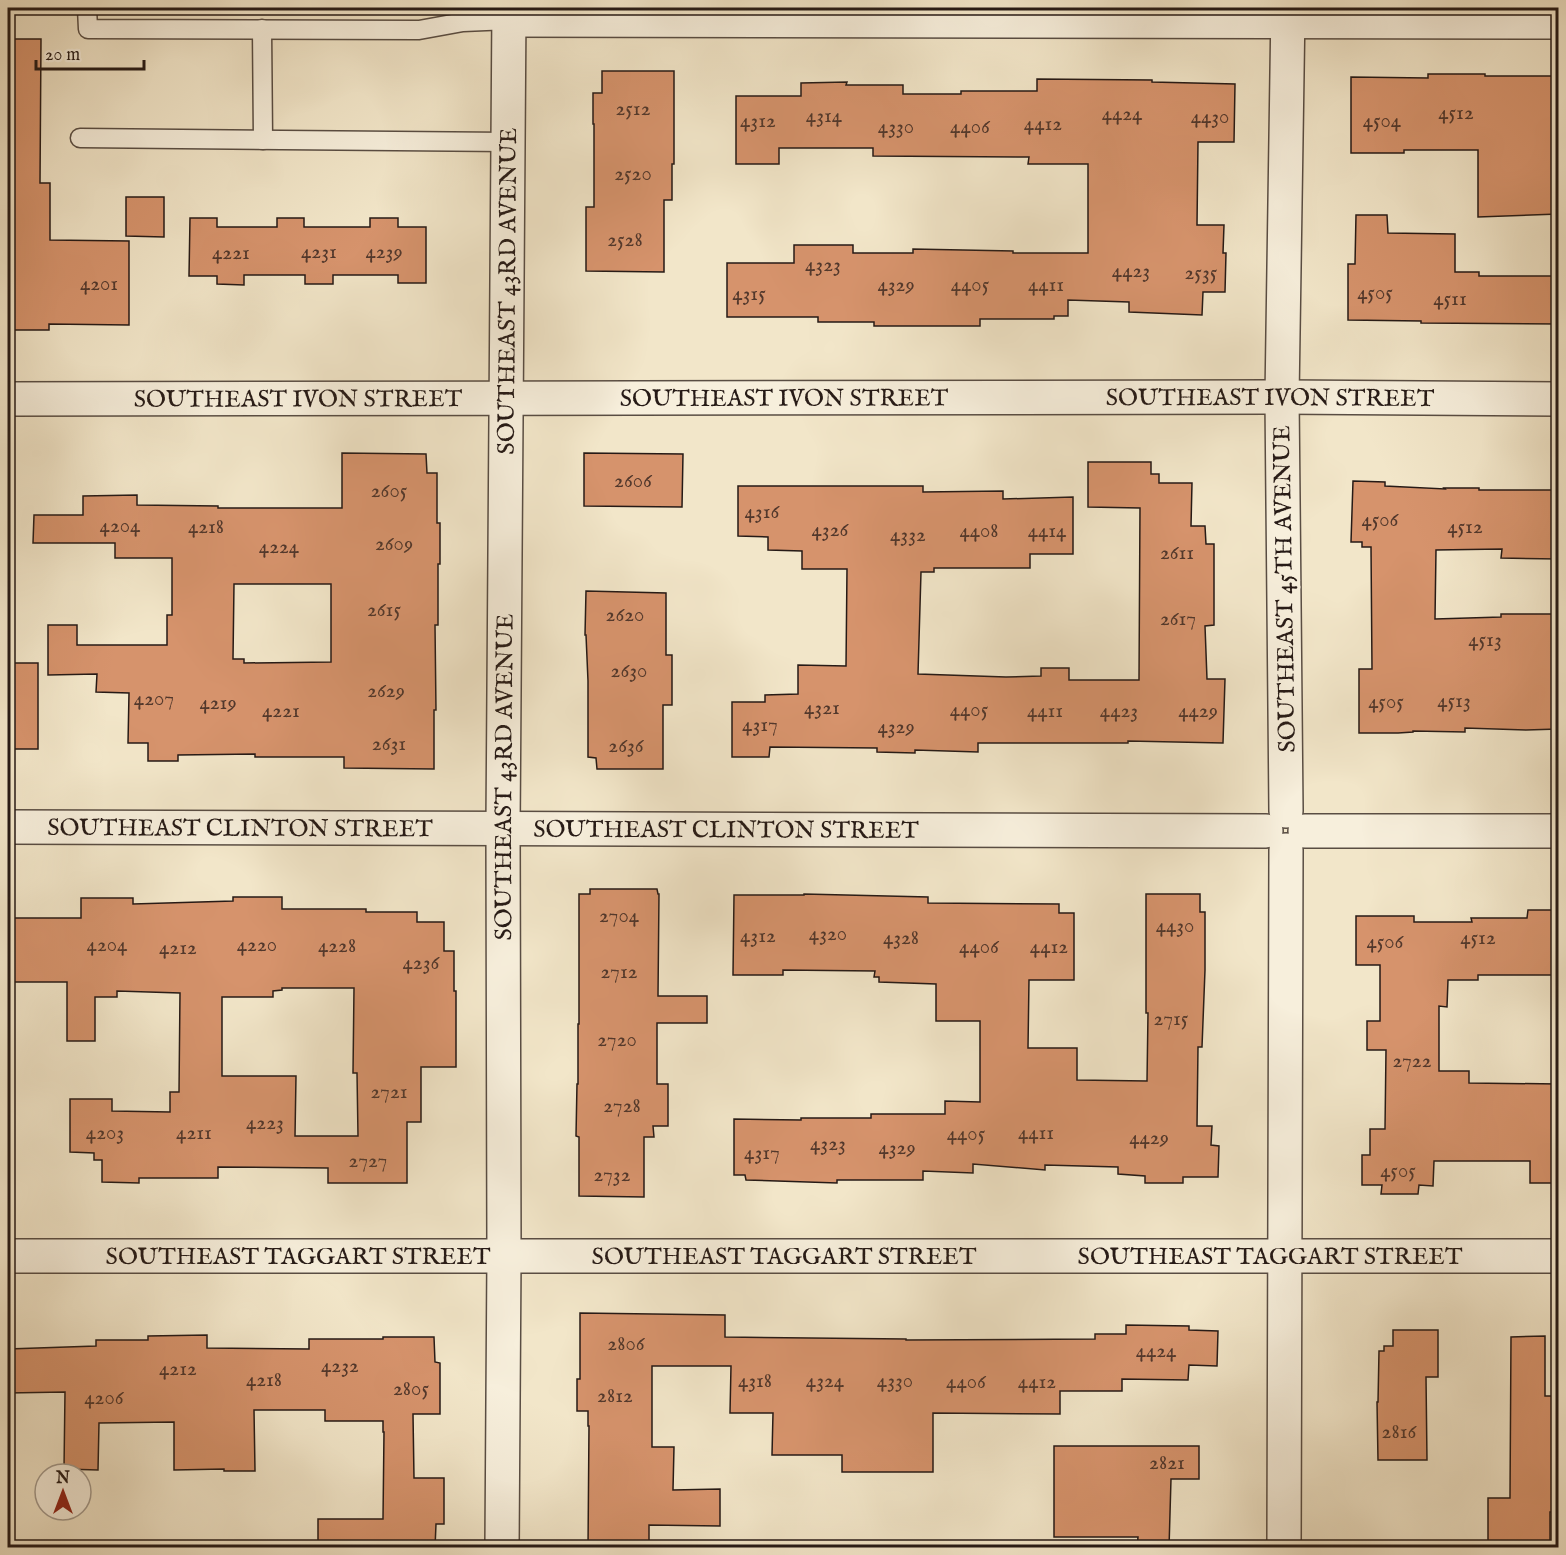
<svg xmlns="http://www.w3.org/2000/svg" width="1566" height="1555" font-family="'IM FELL English',serif">
	<rect width="100%" height="100%" fill="#f2e6c9"/>
	<filter id="stains"><feTurbulence type="fractalNoise" baseFrequency=".00333" numOctaves="4"/><feColorMatrix values="0 0 0 0 .2 0 0 0 0 .09 0 0 0 0 .02 0 0 0 .5 -.17"/></filter>
	<radialGradient id="worn" r=".72"><stop offset=".6" stop-color="#630" stop-opacity="0"/><stop offset="1" stop-color="#630" stop-opacity=".3"/></radialGradient>
	<!-- building -->
	<g fill="#d6936c" stroke="#261a16" stroke-width="1.5" fill-rule="evenodd">
		<polygon points="8,39 41,39 40,183 50,183 50,240 129,241 129,325 49,324 49,330 8,330"/>
		<polygon points="602,71 674,71 674,164 672,164 672,200 664,200 664,272 586,271 586,207 594,207 594,124 593,124 593,93 602,93"/>
		<polygon points="1428,74 1485,74 1485,76 1558,76 1558,214 1478,217 1478,150 1404,150 1404,153 1351,153 1351,77 1428,78"/>
		<polygon points="1037,79 1152,80 1152,82 1235,84 1234,142 1198,142 1197,225 1224,225 1223,253 1226,253 1225,292 1203,292 1202,315 1129,312 1129,302 1068,300 1068,316 1054,316 1054,319 980,319 980,326 874,326 874,322 818,322 818,317 727,317 727,263 794,263 794,245 853,245 853,253 913,253 913,249 1013,251 1013,253 1088,253 1088,164 1028,164 1029,157 873,156 873,148 779,148 779,164 736,164 736,96 801,96 801,83 847,82 846,85 903,85 903,94 961,94 961,91 1037,91"/>
		<polygon points="126,197 164,197 164,237 126,236"/>
		<polygon points="1356,215 1387,215 1388,233 1455,234 1455,272 1479,272 1479,276 1558,276 1558,324 1421,323 1421,321 1348,320 1348,264 1355,264"/>
		<polygon points="190,218 217,218 217,227 277,227 277,218 304,218 304,227 370,227 370,218 398,218 398,227 426,227 426,283 398,283 398,275 333,275 333,284 305,284 305,275 244,275 244,285 217,284 217,276 189,276"/>
		<path d="M342 453 426 454 427 473H437V523H440V564H438V625H435L436 710H434V769L344 768V757H255V754L178 755V761H148V743H128L129 693 96 692 97 674 48 675V625H77V645H167V615H172V558H115V543H33L34 515H83V496L137 495V505L218 506V508H342ZM234 584H331V662L244 663V659H233Z"/>
		<polygon points="584,453 683,454 682,507 584,506"/>
		<polygon points="1088,462 1151,462 1151,474 1159,474 1159,483 1192,483 1191,526 1205,526 1206,544 1214,544 1214,625 1205,626 1207,679 1225,679 1223,743 1128,741 1128,743 978,743 978,752 915,750 915,753 877,752 877,748 770,747 769,757 732,757 732,702 765,702 765,695 798,694 798,665 846,666 847,569 802,569 802,551 768,550 768,537 738,536 738,486 923,486 923,492 1003,491 1003,499 1073,497 1073,554 1030,554 1030,568 934,568 934,572 921,572 918,674 1006,677 1041,676 1041,668 1069,668 1069,680 1139,680 1140,508 1088,507"/>
		<polygon points="1353,481 1385,482 1385,486 1445,489 1444,488 1479,488 1479,490 1558,490 1558,559 1501,558 1502,549 1436,550 1435,619 1501,617 1501,614 1558,614 1558,729 1526,730 1465,728 1465,732 1413,731 1413,732 1398,733 1359,733 1359,669 1372,669 1371,547 1362,547 1362,542 1351,542"/>
		<polygon points="586,591 666,593 666,655 672,655 672,705 663,705 663,769 597,769 596,758 588,757 588,681 586,635 585,635"/>
		<rect x="8" y="663" width="30" height="86"/>
		<polygon points="590,889 657,889 658,894 659,894 658,996 707,996 707,1023 657,1023 657,1084 668,1084 668,1126 653,1126 654,1137 644,1137 644,1197 579,1196 579,1137 576,1136 577,1084 578,1084 578,1024 579,1024 579,894 590,894"/>
		<polygon points="804,894 928,897 928,903 1059,904 1059,913 1074,913 1074,980 1029,980 1028,1048 1077,1048 1077,1080 1147,1081 1148,1013 1146,1013 1146,894 1200,894 1200,912 1205,912 1205,970 1202,1047 1198,1047 1197,1126 1212,1126 1211,1145 1219,1146 1218,1177 1183,1177 1183,1183 1145,1183 1145,1176 1118,1174 1118,1167 1045,1165 1045,1170 973,1164 973,1173 923,1171 923,1180 837,1180 837,1183 746,1180 745,1175 734,1175 734,1119 801,1120 801,1118 871,1118 871,1114 945,1114 945,1101 980,1102 980,1021 936,1021 936,984 879,982 879,977 874,977 875,971 783,970 783,975 733,975 734,895 804,895"/>
		<path d="M233 897H282V909H366V912H417V922H444V951H454V991H456V1067H421V1122H407V1183H328V1168L218 1167V1178H139V1183L102 1182V1160H94V1153L70 1152V1099H112V1111L170 1112V1092H179L180 993 117 991V997H95V1041H67V982H8V926H11V918H81V898H133V904L233 901ZM282 988H354L353 1073H357L358 1136H295L296 1076H222V997H273V991L282 990Z"/>
		<polygon points="1528,910 1558,910 1558,975 1478,975 1478,980 1448,980 1447,1007 1439,1006 1439,1071 1469,1071 1469,1083 1558,1084 1558,1183 1530,1183 1530,1161 1434,1161 1433,1186 1419,1185 1418,1194 1381,1194 1382,1185 1362,1185 1362,1155 1370,1155 1370,1129 1385,1129 1386,1050 1367,1050 1367,1021 1380,1021 1380,965 1356,965 1356,916 1414,916 1414,922 1472,922 1471,918 1527,918"/>
		<polygon points="580,1313 725,1315 725,1337 906,1339 906,1340 1095,1339 1095,1334 1126,1334 1126,1325 1189,1326 1189,1330 1218,1331 1217,1366 1189,1365 1188,1380 1122,1379 1122,1391 1060,1391 1060,1414 933,1413 933,1472 842,1472 842,1455 772,1455 773,1413 730,1413 731,1366 652,1366 652,1447 674,1447 673,1490 720,1489 720,1526 649,1525 649,1548 588,1548 589,1426 588,1426 588,1411 577,1411 577,1379 580,1379"/>
		<polygon points="1393,1330 1438,1330 1438,1377 1426,1377 1427,1460 1378,1460 1377,1402 1378,1402 1379,1351 1384,1351 1384,1346 1393,1346"/>
		<polygon points="207,1335 207,1348 309,1349 309,1339 383,1339 383,1337 434,1337 435,1362 440,1363 440,1414 413,1414 414,1478 444,1478 444,1524 436,1524 435,1548 318,1548 318,1519 383,1519 384,1432 383,1432 383,1421 325,1421 325,1410 254,1410 255,1471 224,1471 224,1469 174,1470 174,1422 99,1423 98,1470 64,1469 65,1392 8,1393 8,1349 96,1346 96,1340 148,1340 148,1336"/>
		<polygon points="1545,1336 1545,1396 1558,1396 1558,1512 1550,1512 1550,1548 1488,1548 1488,1498 1510,1498 1511,1337"/>
		<polygon points="1054,1446 1199,1446 1199,1479 1171,1479 1169,1548 1137,1548 1138,1537 1054,1537"/>
	</g>
	<g fill="none" stroke-linecap="round" stroke-linejoin="round">
		<defs>
			<g id="service">
				<polyline points="87,8 88,29 419,30 463,22 509,20"/>
				<polyline points="262,29 263,140"/>
				<polyline points="80,138 508,142"/>
			</g>
			<g id="minor">
				<polyline points="509,20 1558,22"/>
				<path id="s1" d="M8 399 1282 397 1558 399"/>
				<polyline points="1286,811 1282,397 1288,8"/>
				<path id="s2" d="M8 827 1266 831"/>
				<polyline points="1305,831 1558,831"/>
				<path id="s3" d="M8 1256H1558"/>
				<path id="s4" d="M502 1548 504 1256 503 827 509 8"/>
				<polyline points="1284,1548 1286,850"/>
			</g>
		</defs>
		<!-- service casing -->
		<use href="#service" stroke="#594d43" stroke-width="21"/>
		<!-- minor casing -->
		<use href="#minor" stroke="#594d43" stroke-width="36"/>
		<!-- service -->
		<use href="#service" stroke="#f7efdc" stroke-width="18"/>
		<!-- minor -->
		<use href="#minor" stroke="#f7efdc" stroke-width="33"/>
	</g>
	<g text-anchor="middle" stroke-width="6" stroke-linejoin="round" paint-order="stroke">
		<!-- number labels -->
		<g font-size="21" fill="#52382c">
			<text x="633" y="115">2512</text>
			<text x="1456" y="119">4512</text>
			<text x="1122" y="120">4424</text>
			<text x="824" y="122">4314</text>
			<text x="1210" y="123">4430</text>
			<text x="758" y="127">4312</text>
			<text x="1382" y="127">4504</text>
			<text x="1043" y="130">4412</text>
			<text x="896" y="133">4330</text>
			<text x="970" y="133">4406</text>
			<text x="633" y="180">2520</text>
			<text x="625" y="246">2528</text>
			<text x="319" y="258">4231</text>
			<text x="384" y="258">4239</text>
			<text x="231" y="259">4221</text>
			<text x="823" y="271">4323</text>
			<text x="1131" y="277">4423</text>
			<text x="1201" y="279">2535</text>
			<text x="99" y="290">4201</text>
			<text x="896" y="291">4329</text>
			<text x="970" y="291">4405</text>
			<text x="1046" y="291">4411</text>
			<text x="1375" y="299">4505</text>
			<text x="749" y="300">4315</text>
			<text x="1450" y="305">4511</text>
			<text x="633" y="487">2606</text>
			<text x="389" y="497">2605</text>
			<text x="762" y="518">4316</text>
			<text x="1380" y="526">4506</text>
			<text x="120" y="532">4204</text>
			<text x="206" y="533">4218</text>
			<text x="1465" y="533">4512</text>
			<text x="830" y="536">4326</text>
			<text x="979" y="537">4408</text>
			<text x="1047" y="537">4414</text>
			<text x="908" y="541">4332</text>
			<text x="394" y="550">2609</text>
			<text x="279" y="553">4224</text>
			<text x="1177" y="559">2611</text>
			<text x="384" y="616">2615</text>
			<text x="625" y="621">2620</text>
			<text x="1178" y="625">2617</text>
			<text x="1485" y="646">4513</text>
			<text x="629" y="677">2630</text>
			<text x="386" y="697">2629</text>
			<text x="154" y="705">4207</text>
			<text x="1454" y="707">4513</text>
			<text x="1386" y="708">4505</text>
			<text x="218" y="709">4219</text>
			<text x="822" y="714">4321</text>
			<text x="969" y="716">4405</text>
			<text x="281" y="717">4221</text>
			<text x="1045" y="717">4411</text>
			<text x="1119" y="717">4423</text>
			<text x="1198" y="717">4429</text>
			<text x="760" y="731">4317</text>
			<text x="896" y="733">4329</text>
			<text x="389" y="750">2631</text>
			<text x="626" y="752">2636</text>
			<text x="619" y="922">2704</text>
			<text x="1175" y="932">4430</text>
			<text x="828" y="940">4320</text>
			<text x="758" y="942">4312</text>
			<text x="901" y="944">4328</text>
			<text x="1478" y="944">4512</text>
			<text x="1385" y="948">4506</text>
			<text x="107" y="951">4204</text>
			<text x="257" y="951">4220</text>
			<text x="337" y="952">4228</text>
			<text x="979" y="953">4406</text>
			<text x="1049" y="953">4412</text>
			<text x="178" y="954">4212</text>
			<text x="421" y="969">4236</text>
			<text x="619" y="978">2712</text>
			<text x="1171" y="1025">2715</text>
			<text x="617" y="1046">2720</text>
			<text x="1412" y="1067">2722</text>
			<text x="389" y="1098">2721</text>
			<text x="622" y="1112">2728</text>
			<text x="265" y="1129">4223</text>
			<text x="105" y="1139">4203</text>
			<text x="194" y="1139">4211</text>
			<text x="1036" y="1139">4411</text>
			<text x="966" y="1140">4405</text>
			<text x="1149" y="1144">4429</text>
			<text x="828" y="1150">4323</text>
			<text x="897" y="1154">4329</text>
			<text x="762" y="1159">4317</text>
			<text x="368" y="1167">2727</text>
			<text x="1398" y="1177">4505</text>
			<text x="612" y="1181">2732</text>
			<text x="626" y="1350">2806</text>
			<text x="1156" y="1357">4424</text>
			<text x="340" y="1372">4232</text>
			<text x="178" y="1375">4212</text>
			<text x="264" y="1386">4218</text>
			<text x="755" y="1387">4318</text>
			<text x="825" y="1387">4324</text>
			<text x="895" y="1387">4330</text>
			<text x="966" y="1388">4406</text>
			<text x="1037" y="1388">4412</text>
			<text x="411" y="1395">2805</text>
			<text x="615" y="1402">2812</text>
			<text x="104" y="1404">4206</text>
			<text x="1399" y="1438">2816</text>
			<text x="1167" y="1469">2821</text>
		</g>
		<!-- street labels -->
		<g font-size="24" fill="#261a16" stroke="#f7efdc">
			<text dy="8" stroke="none"><textPath href="#s4" startOffset="1257">SOUTHEAST 43RD AVENUE</textPath></text>
			<text dy="8" stroke="none"><textPath href="#s1" startOffset="1262">SOUTHEAST IVON STREET</textPath></text>
			<text dy="8" stroke="none"><textPath href="#s1" startOffset="290">SOUTHEAST IVON STREET</textPath></text>
			<text dy="8" stroke="none"><textPath href="#s1" startOffset="776">SOUTHEAST IVON STREET</textPath></text>
			<text transform="translate(1284 589) rotate(-91)" y="8">SOUTHEAST 45TH AVENUE</text>
			<text dy="8" stroke="none"><textPath href="#s4" startOffset="771">SOUTHEAST 43RD AVENUE</textPath></text>
			<text dy="8" stroke="none"><textPath href="#s2" startOffset="232">SOUTHEAST CLINTON STREET</textPath></text>
			<text dy="8" stroke="none"><textPath href="#s2" startOffset="718">SOUTHEAST CLINTON STREET</textPath></text>
			<text dy="8" stroke="none"><textPath href="#s3" startOffset="290">SOUTHEAST TAGGART STREET</textPath></text>
			<text dy="8" stroke="none"><textPath href="#s3" startOffset="776">SOUTHEAST TAGGART STREET</textPath></text>
			<text dy="8" stroke="none"><textPath href="#s3" startOffset="1262">SOUTHEAST TAGGART STREET</textPath></text>
		</g>
	</g>
	<!-- margin -->
	<rect width="1566" height="1555" fill="none" stroke="#f2e6c9" stroke-width="30"/>
	<rect x="9" y="9" width="1548" height="1537" fill="none" stroke="#261a16" stroke-width="3"/>
	<rect x="15" y="15" width="1536" height="1525" fill="none" stroke="#261a16" stroke-width="1.5"/>
	<!-- north arrow -->
	<g transform="translate(63 1492)"><circle r="28" fill="#f7efdc" stroke="#a39a8d" stroke-width="1.5"/>
	<path d="M0-4.5L10 22L0 15L-10 22Z" fill="#8f2418"/>
	<text y="-9" font-size="16" font-weight="bold" text-anchor="middle" fill="#261a16">N</text>
	</g>
	<!-- scale -->
	<path d="M36 60v9h108v-9" fill="none" stroke="#261a16" stroke-width="3"/>
	<text x="45" y="60" font-size="18" fill="#261a16" stroke="#f7efdc" stroke-width="4.5" paint-order="stroke">20 m</text>
	<rect width="100%" height="100%" filter="url(#stains)"/>
	<rect width="100%" height="100%" fill="url(#worn)"/>
</svg>
